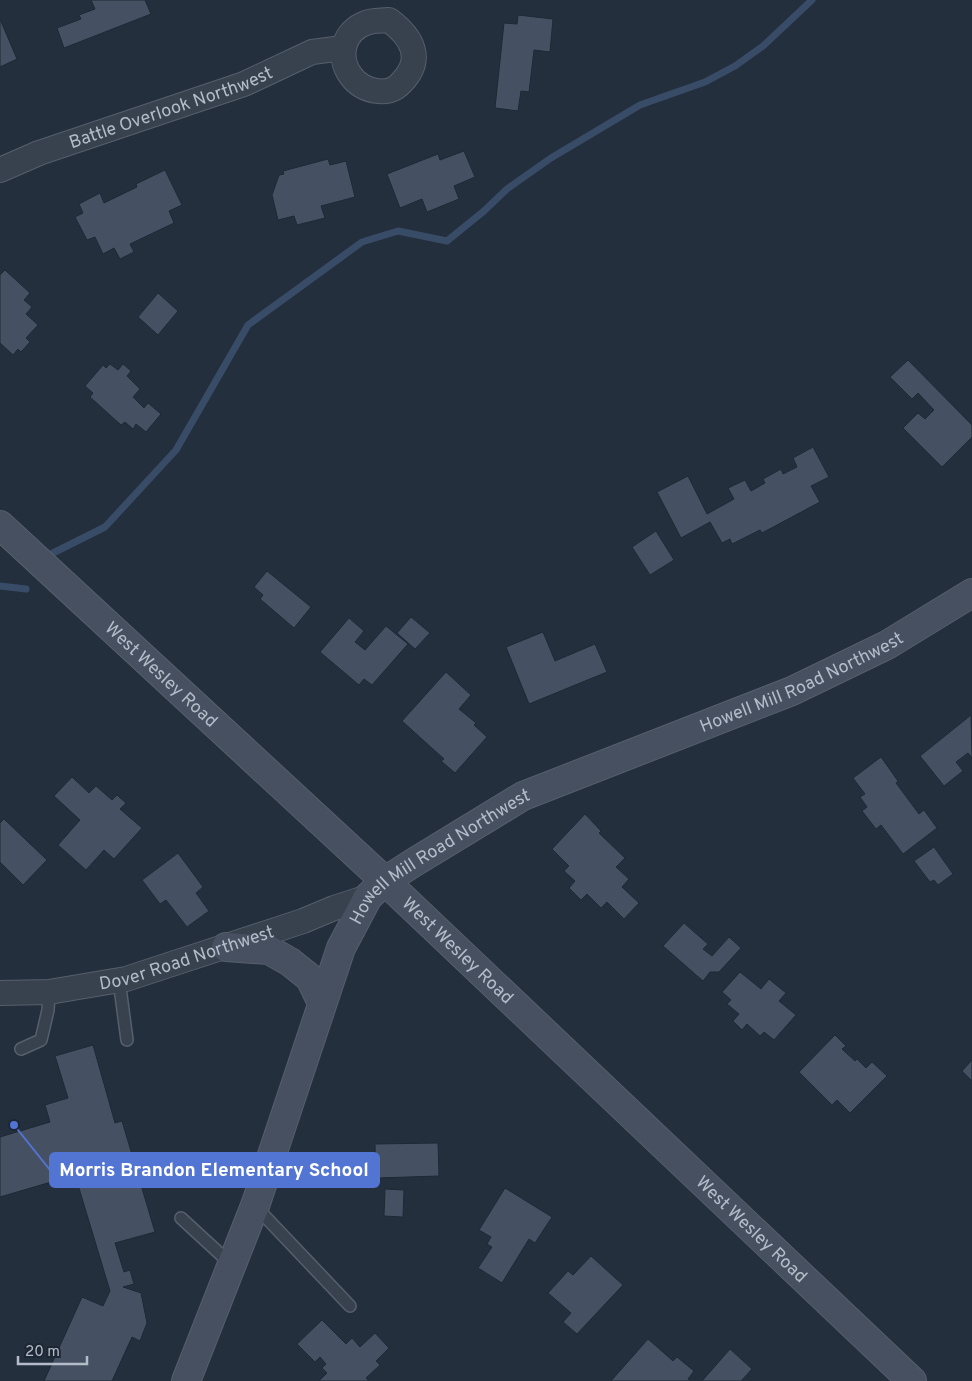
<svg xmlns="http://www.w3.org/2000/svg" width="972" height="1381" font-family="Overpass,sans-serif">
	<rect width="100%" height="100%" fill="#242f3e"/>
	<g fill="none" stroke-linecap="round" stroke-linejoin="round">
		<!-- stream -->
		<g stroke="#394c67" stroke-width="7">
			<polyline points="53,553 105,527 176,450 248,325 362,242 398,231 447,241 484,211 507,189 551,158 640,105 705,82 735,66 763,46 812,0"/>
			<polyline points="0,586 26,589"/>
		</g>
	</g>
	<!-- building -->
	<g fill="#455162" stroke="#1f2835">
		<polygon points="91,0 145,0 151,14 64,48 57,28 81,19 79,15 95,9"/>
		<polygon points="518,15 553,19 550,52 534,50 529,92 521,91 518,111 495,108 504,23 517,24"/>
		<polygon points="0,19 17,59 0,67"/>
		<polygon points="464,151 475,177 454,186 459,199 427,212 422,199 400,208 387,174 438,154 440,160"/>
		<polygon points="328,159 330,165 346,161 355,197 321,206 325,218 297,225 294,216 278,220 272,195 279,175 284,174 283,171"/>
		<polygon points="165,170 182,205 169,211 174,223 130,244 134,252 120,259 114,248 103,254 95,237 87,240 75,217 83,213 79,204 100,193 104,203 137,187 136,184"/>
		<polygon points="5,270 30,293 24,300 32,307 26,314 38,325 26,338 30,342 21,352 18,349 13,355 0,343 0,275"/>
		<polygon points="158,293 178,311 158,335 138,317"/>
		<polygon points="908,360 972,425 972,437 942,467 903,428 918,413 925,419 934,410 918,393 912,399 890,377"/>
		<polygon points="110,364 118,370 123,364 131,371 127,376 140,389 133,397 144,408 148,403 161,414 146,432 136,424 133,429 125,422 121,425 90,397 93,393 85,386 103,365 106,368"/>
		<polygon points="813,447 829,477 811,486 820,502 762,533 760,530 732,544 730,539 722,543 710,522 681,538 657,492 688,476 707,514 734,499 728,488 745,480 751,491 765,483 763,479 781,469 783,474 797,467 793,458"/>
		<polygon points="656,531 674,560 650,575 632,547"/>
		<polygon points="267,571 311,607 294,628 260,599 263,595 254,587"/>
		<polygon points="411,617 430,633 415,649 397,633"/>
		<polygon points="349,618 364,631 355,642 365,650 386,626 408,644 372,685 364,679 359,685 320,652"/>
		<polygon points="543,632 555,661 595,644 607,672 529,704 506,647"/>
		<polygon points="446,672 471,695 459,709 476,723 474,725 487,737 455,773 441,761 444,759 402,721"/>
		<polygon points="971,715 972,758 968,753 956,762 963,771 944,786 920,756"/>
		<polygon points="881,757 898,781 896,783 919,814 924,810 937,828 903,854 881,825 876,829 862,811 867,807 860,797 865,794 853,778"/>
		<polygon points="72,777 89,793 96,786 112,800 117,795 126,803 120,809 142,828 114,859 104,850 86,870 58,845 80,820 54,796"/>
		<polygon points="585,814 601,831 599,833 625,858 616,867 629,879 622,887 639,903 624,919 607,902 601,908 587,894 581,900 569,888 575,881 564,871 569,866 552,849"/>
		<polygon points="4,819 47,860 23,885 0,862 0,823"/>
		<polygon points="934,847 953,874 938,885 934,880 930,882 914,861"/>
		<polygon points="178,853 203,887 196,893 209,911 187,927 166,900 160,904 142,880"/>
		<polygon points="684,923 708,944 703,949 712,956 729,937 741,948 719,972 710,972 703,981 663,946"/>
		<polygon points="740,972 761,989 769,979 786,993 779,1001 796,1015 774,1040 764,1032 760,1036 747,1024 742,1030 733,1021 739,1014 727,1004 731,1000 722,992"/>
		<polygon points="835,1035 846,1046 842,1049 855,1061 857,1059 866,1068 872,1062 887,1076 850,1113 837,1100 832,1105 799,1072"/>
		<polygon points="93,1045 115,1123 122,1121 155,1232 115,1243 124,1272 130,1270 134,1284 123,1287 141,1293 147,1323 140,1341 132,1337 112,1381 44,1381 82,1297 103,1306 110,1291 75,1175 0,1197 0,1137 50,1122 45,1105 68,1098 55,1056"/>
		<polygon points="972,1060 972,1081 962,1071"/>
		<polygon points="438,1143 439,1176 376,1178 375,1144"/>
		<polygon points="505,1188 552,1217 535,1243 529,1239 502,1283 478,1268 492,1247 487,1244 491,1237 479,1230"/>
		<polygon points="385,1189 404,1190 403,1217 384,1216"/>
		<polygon points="591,1256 623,1285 577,1334 563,1322 571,1313 548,1293 568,1271 573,1275"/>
		<polygon points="322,1320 346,1344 352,1338 360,1347 375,1333 389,1348 376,1361 380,1365 366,1378 369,1381 319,1381 327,1373 322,1368 326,1364 320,1357 315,1362 297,1344"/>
		<polygon points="648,1339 673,1361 677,1357 694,1371 688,1379 691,1381 611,1381"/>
		<polygon points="730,1349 752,1369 741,1381 702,1381"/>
	</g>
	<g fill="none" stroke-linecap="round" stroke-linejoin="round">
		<defs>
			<g id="lane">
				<polyline points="119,980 127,1040"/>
				<polyline points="21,1049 41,1040 48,1010 49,992"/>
				<polyline points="256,1207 350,1306"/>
				<polyline points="181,1218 231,1264"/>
			</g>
			<g id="street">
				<path d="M389 20C412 37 425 59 401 83 388 98 362 91 351 76 337 57 343 31 366 23 373 20 381 21 389 20Z"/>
				<path id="s1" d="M0 170 39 153 244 84 312 52 343 48"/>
				<path id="s2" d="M0 993 49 992 126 979 303 921 334 908 368 897"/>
			</g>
			<g id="secondary">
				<path id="s3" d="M0 525 385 881 912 1381"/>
				<polyline points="226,947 269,950 290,962 310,978 322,1003"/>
				<path id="s4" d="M186 1381 256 1203 341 948 368 897 385 881 413 863 523 796 792 691 887 645 972 593"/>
			</g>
		</defs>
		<!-- lane casing -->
		<use href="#lane" stroke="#565f6c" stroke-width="14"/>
		<!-- street casing -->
		<use href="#street" stroke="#565f6c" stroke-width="26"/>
		<!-- secondary casing -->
		<use href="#secondary" stroke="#565f6c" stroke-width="30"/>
		<!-- lane -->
		<use href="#lane" stroke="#38414e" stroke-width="11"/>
		<!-- street -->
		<use href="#street" stroke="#38414e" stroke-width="24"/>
		<!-- secondary -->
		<use href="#secondary" stroke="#465061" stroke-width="28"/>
	</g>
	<g text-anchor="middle" stroke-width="5" stroke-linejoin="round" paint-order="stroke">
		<!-- street labels -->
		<g font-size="18" fill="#b4bcc9" stroke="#1d2633">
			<text dy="6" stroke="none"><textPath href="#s1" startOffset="182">Battle Overlook Northwest</textPath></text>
			<text dy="6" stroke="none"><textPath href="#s3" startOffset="220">West Wesley Road</textPath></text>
			<text dy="6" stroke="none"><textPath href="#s4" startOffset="1004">Howell Mill Road Northwest</textPath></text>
			<text dy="6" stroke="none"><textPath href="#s4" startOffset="599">Howell Mill Road Northwest</textPath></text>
			<text dy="6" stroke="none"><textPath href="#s3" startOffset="625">West Wesley Road</textPath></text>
			<text dy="6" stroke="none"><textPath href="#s2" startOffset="191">Dover Road Northwest</textPath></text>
			<text dy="6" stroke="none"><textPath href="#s3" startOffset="1030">West Wesley Road</textPath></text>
		</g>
	</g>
	<!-- callouts -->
	<path fill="none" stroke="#5274d3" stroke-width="2" d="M14 1125L50 1170"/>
	<circle fill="#5274d3" stroke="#1d2633" stroke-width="2" cx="14" cy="1125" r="5"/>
	<rect fill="#5274d3" stroke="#5274d3" stroke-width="2" x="50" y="1153" width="329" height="34" rx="5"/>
	<g font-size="19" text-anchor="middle" font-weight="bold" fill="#fff">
		<text x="214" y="1176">Morris Brandon Elementary School</text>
	</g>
	<!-- scale -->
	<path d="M18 1356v8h69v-8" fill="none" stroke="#b4bcc9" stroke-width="2.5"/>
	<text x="25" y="1356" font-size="15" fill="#b4bcc9" stroke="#1d2633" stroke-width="4" paint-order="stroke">20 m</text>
</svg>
